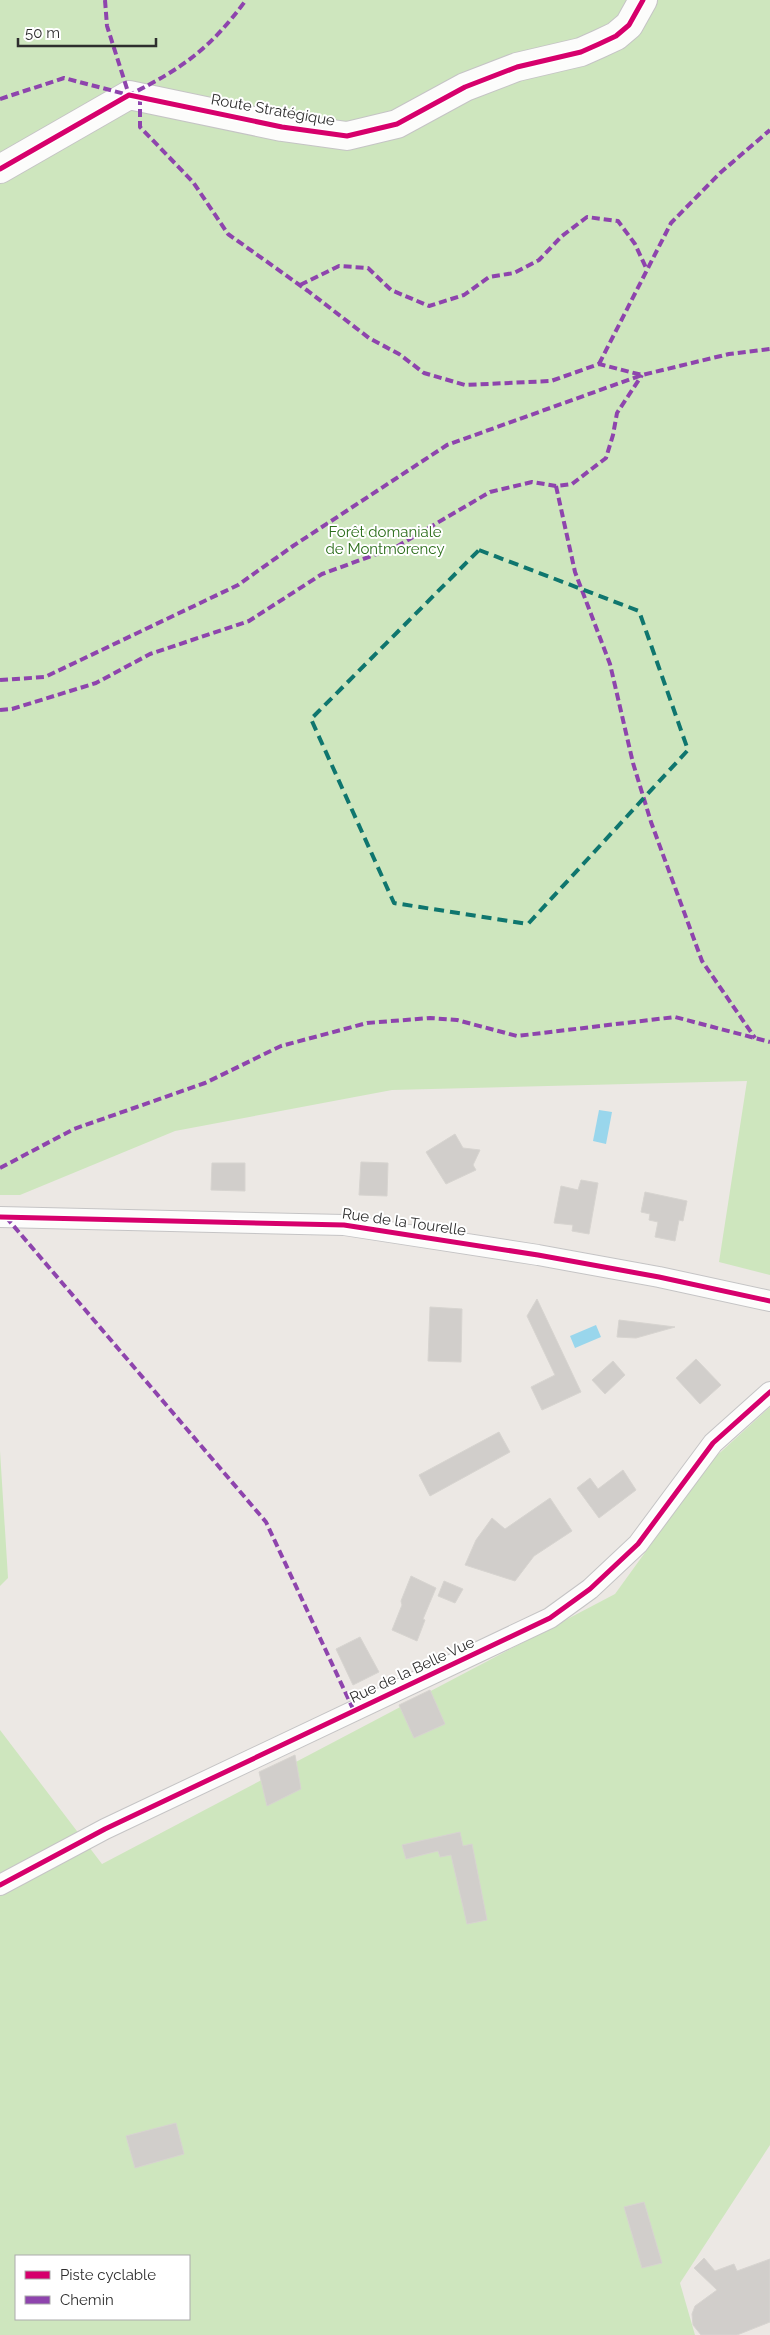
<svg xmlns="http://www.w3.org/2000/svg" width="770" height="2335" font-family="Raleway,sans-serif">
	<rect width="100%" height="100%" fill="#ece8e4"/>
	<!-- green -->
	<g fill="#cee6be" fill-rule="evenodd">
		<polygon points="0,0 770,0 770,1275 719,1262 747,1081 392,1090 175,1131 20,1195 0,1195"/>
		<path d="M770 1407V2145L680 2283 695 2335H0V1730L102 1864 615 1594 712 1460ZM16 2256H189V2319H16Z"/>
		<polygon points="0,1451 8,1578 0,1586"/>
	</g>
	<!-- water -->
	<g fill="#99d6ec">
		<polygon points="599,1110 612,1112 606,1144 593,1141"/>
		<polygon points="596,1325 601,1337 575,1348 570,1336"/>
	</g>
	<!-- building -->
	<g fill="#d1cecb" stroke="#d7d4d0">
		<polygon points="455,1134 463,1148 480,1150 473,1165 476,1170 446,1184 426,1152"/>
		<polygon points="361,1162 388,1163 387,1196 359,1195"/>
		<polygon points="212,1163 245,1163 245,1191 211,1190"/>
		<polygon points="581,1180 598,1183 589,1234 572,1231 573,1225 554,1223 561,1186 578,1190"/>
		<polygon points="645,1192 687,1201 683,1221 679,1220 675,1241 655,1237 658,1222 649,1220 650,1214 641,1212"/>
		<polygon points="537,1299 581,1392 542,1410 531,1387 555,1375 527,1316"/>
		<polygon points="430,1307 462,1309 461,1362 428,1361"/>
		<polygon points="619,1320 675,1327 636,1338 617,1337"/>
		<polygon points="696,1359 721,1385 700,1404 676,1378"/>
		<polygon points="613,1361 625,1375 605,1394 592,1380"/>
		<polygon points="499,1432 510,1452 430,1496 419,1475"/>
		<polygon points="623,1470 636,1490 599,1518 577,1488 590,1478 598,1489"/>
		<polygon points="550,1498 572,1531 534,1556 515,1581 465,1565 476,1540 492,1518 505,1529"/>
		<polygon points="411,1576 436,1588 423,1619 425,1620 417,1641 392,1630 402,1605 401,1601"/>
		<polygon points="444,1581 463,1589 455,1603 438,1596"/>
		<polygon points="360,1637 379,1672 353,1685 336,1649"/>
		<polygon points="430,1690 445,1724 414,1738 399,1705"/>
		<polygon points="295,1755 301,1789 267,1806 259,1772"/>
		<polygon points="460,1832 463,1846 472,1844 487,1920 467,1924 451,1855 440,1857 438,1851 406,1859 402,1845"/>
		<polygon points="176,2123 184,2154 135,2168 126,2136"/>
		<polygon points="644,2202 662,2263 642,2268 624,2207"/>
		<polygon points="704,2258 715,2271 734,2264 737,2271 770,2259 770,2322 737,2335 701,2335 693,2325 692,2314 695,2306 717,2290 694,2268"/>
	</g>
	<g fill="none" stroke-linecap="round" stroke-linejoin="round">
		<defs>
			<g id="street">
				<polyline points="0,1217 344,1225 538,1255 659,1277 770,1301"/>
				<polyline points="0,1885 105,1829 550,1618 590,1589 638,1544 713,1443 770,1392"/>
			</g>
			<polyline id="secondary" points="0,169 129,95 282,127 347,136 397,124 465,87 517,67 581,52 599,44 616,36 629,25 643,0"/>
		</defs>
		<!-- street casing -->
		<use href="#street" stroke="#c5c4c5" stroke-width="22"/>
		<!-- secondary casing -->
		<use href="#secondary" stroke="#c5c4c5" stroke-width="30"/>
		<!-- street -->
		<use href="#street" stroke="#fcfcfb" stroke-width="20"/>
		<!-- secondary -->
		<use href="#secondary" stroke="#fcfcfb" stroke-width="28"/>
		<!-- quiet -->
		<g stroke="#8e44ad" stroke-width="4" stroke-dasharray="8 4" stroke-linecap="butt">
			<polyline points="105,0 107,26 129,95"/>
			<polyline points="140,97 140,127 193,182 228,234 308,291 369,338 399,354 424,373 465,385 551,381 599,364 642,375"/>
			<path d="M0 99 64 78 129 95C183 68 210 49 246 0"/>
			<polyline points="300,285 339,266 368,268 391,290 429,306 464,295 489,277 514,273 539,260 562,236 587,217 618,221 635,244 647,270"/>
			<polyline points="599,364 671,223 720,173 770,130"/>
			<polyline points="556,486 575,572 610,664 633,763 651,822 702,961 755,1038"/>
			<polyline points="0,680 45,677 238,585 293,546 447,445 642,375 729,354 770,349"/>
			<polyline points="0,710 12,709 96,683 150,654 249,621 322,574 396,547 490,492 532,482 556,486 572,484 606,458 613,435 617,413 642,375"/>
			<polyline points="0,1168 74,1129 205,1083 281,1046 367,1023 430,1018 457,1020 517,1036 675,1017 770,1042"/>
			<polyline points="6,1217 266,1522 354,1711"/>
		</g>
		<defs>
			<g id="cycleway">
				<polyline points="0,169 129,95 282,127 347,136 397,124 465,87 517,67 581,52 599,44 616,36 629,25 643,0"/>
				<polyline points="0,1217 344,1225 538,1255 659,1277 770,1301"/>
				<polyline points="0,1885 105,1829 550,1618 590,1589 638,1544 713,1443 770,1392"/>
			</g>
		</defs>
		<!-- cycleway casing -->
		<use href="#cycleway" stroke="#fff" stroke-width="8"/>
		<!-- cycleway -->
		<use href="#cycleway" stroke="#d6006c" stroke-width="5"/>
	</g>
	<!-- marked area -->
	<path fill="none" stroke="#0f766e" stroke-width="4" stroke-dasharray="10 6" stroke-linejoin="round" d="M479 550 639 611 688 750 528 924 394 903 311 719Z"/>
	<g text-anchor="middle" stroke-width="4" stroke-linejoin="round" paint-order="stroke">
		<!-- street labels -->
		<g font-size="15" fill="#2e2e2e" stroke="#fff">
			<text transform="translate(273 110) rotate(10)" y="5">Route Stratégique</text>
			<text transform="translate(404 1222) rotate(8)" y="5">Rue de la Tourelle</text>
			<text transform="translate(412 1670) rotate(-25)" y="5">Rue de la Belle Vue</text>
		</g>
		<!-- park labels -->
		<g font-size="15" fill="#2c6e1b" stroke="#fff">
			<text x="385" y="537">Forêt domaniale<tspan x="385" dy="17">de Montmorency</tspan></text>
		</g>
	</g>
	<!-- legend -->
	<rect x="15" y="2255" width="175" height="65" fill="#ffffff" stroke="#ababab"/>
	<rect x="25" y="2271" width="25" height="8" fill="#d6006c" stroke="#ababab"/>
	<text x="60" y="2280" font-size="15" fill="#2e2e2e">Piste cyclable</text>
	<rect x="25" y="2296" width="25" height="8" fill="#8e44ad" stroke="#ababab"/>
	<text x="60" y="2305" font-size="15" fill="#2e2e2e">Chemin</text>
	<!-- scale -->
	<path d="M18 38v8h138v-8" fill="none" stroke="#2e2e2e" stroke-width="2.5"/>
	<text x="25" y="38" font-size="15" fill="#2e2e2e" stroke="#ffffff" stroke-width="4" paint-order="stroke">50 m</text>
</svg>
